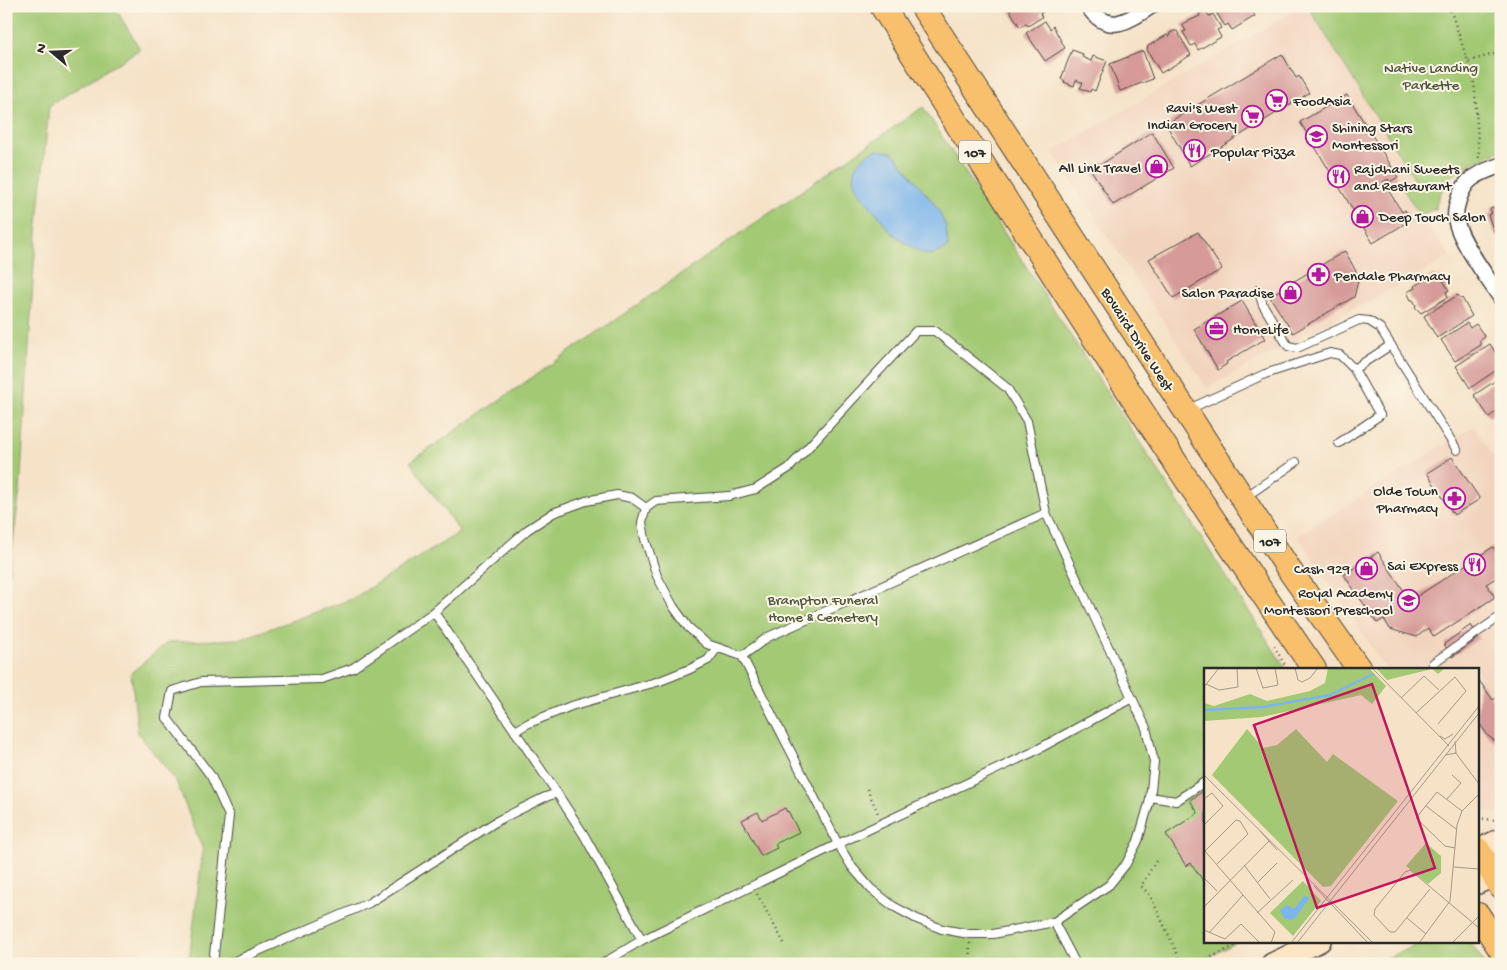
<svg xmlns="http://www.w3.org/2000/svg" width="1507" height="970" font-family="'Gochi Hand',sans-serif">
	<rect width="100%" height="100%" fill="#fcf5e5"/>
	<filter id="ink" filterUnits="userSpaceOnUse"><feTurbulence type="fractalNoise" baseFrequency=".02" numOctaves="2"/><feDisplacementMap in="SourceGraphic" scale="10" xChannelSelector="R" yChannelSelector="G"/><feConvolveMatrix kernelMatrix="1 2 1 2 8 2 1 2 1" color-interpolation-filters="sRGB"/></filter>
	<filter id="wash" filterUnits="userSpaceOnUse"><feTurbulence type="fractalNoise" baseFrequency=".0096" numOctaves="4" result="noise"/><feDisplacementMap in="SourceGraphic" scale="20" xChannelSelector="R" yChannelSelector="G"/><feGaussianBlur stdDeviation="1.12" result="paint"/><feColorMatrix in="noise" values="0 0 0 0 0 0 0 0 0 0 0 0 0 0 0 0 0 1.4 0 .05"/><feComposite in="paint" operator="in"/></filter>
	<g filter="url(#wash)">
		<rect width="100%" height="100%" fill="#f5e2c7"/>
		<!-- built -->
		<g fill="#f2d4be">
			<polygon points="1303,6 1308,6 1314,17 1415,181 1404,190 1420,215 1450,257 1207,388 1052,152"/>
			<polygon points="1474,426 1501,468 1501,812 1496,814 1478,808 1478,669 1386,669 1298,536"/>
		</g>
		<!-- green -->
		<g fill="#a3c974" stroke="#677a50">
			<polygon points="6,6 114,6 140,49 49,106 34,265 20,490 6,593"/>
			<path d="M1308 6H1501V150C1466 167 1446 169 1435 209L1420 215 1403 189 1415 180Z"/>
			<polygon points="923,107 1286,669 1206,669 1206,941 1239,941 1195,964 184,964 189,961 203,850 176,781 138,733 131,673 168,642 241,639 352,599 460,532 410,462"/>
			<polygon points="1425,941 1470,941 1485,964 1374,964"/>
		</g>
		<!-- water -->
		<path fill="#7cb5ec" stroke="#54708c" d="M877 150 891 152 897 157 938 209 946 227 948 247C941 252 931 257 922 253 915 250 896 237 890 231 886 227 883 221 879 216 868 202 843 183 858 163 863 157 869 153 877 150Z"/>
		<g id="blocks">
			<!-- building -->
			<g fill="#d69a98">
				<polygon points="1007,6 1044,6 1046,9 1040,14 1042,17 1028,26 1026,23 1020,27"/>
				<polygon points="1217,6 1254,6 1255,8 1251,10 1255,16 1232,30 1228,24 1225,26 1216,12 1220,10"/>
				<polygon points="1205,10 1209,16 1213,14 1221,28 1217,30 1221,37 1198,50 1195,44 1191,46 1183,32 1186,31 1182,24 1200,16 1199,14"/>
				<polygon points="1045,21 1050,29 1053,26 1065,48 1045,61 1026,33"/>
				<polygon points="1174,31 1177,31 1191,55 1161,73 1147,50 1148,46 1167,35 1169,37 1170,33"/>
				<polygon points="1072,50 1083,54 1082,57 1091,61 1093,56 1107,61 1095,91 1091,89 1090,92 1080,88 1083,83 1076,80 1074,86 1064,82 1065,81 1061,79"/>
				<polygon points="1143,51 1153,79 1120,91 1110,64"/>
				<polygon points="1282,54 1296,78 1299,76 1309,93 1190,166 1166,124"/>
				<polygon points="1347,95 1398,177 1390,182 1388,179 1383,182 1402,212 1405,210 1411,220 1373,243 1300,122"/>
				<polygon points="1152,132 1174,168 1113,205 1090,168 1099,163 1100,165"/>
				<polygon points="1501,204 1501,242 1497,234 1495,234 1488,215 1492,213 1490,209"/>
				<polygon points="1198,232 1222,269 1173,298 1149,259"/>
				<polygon points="1345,251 1359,277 1354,297 1293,333 1270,297 1276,293 1276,292"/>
				<polygon points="1434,275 1437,278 1440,276 1449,290 1446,292 1448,297 1421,313 1415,307 1416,305 1413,300 1411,300 1407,292 1415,288 1414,286"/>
				<polygon points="1458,295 1461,299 1462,298 1472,316 1437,338 1424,316"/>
				<polygon points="1242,301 1265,339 1226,362 1227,364 1218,370 1194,329"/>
				<polygon points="1467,323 1470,328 1476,324 1485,337 1479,341 1481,345 1455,361 1441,340"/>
				<polygon points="1490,344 1501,361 1501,367 1470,388 1456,366"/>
				<polygon points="1501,377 1501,408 1489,417 1474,395"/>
				<polygon points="1452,457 1480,499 1454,515 1427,473"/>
				<polygon points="1493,547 1501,558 1501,575 1486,584 1495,597 1434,637 1428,628 1417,637 1390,629 1384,619 1377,623 1344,575 1378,552 1406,594 1416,597"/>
				<polygon points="1471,625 1479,638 1452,657 1444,644"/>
				<polygon points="1478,679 1493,700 1501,695 1501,739 1495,741 1488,736 1478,721"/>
				<polygon points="1206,789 1206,885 1191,863 1186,866 1166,834 1198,813 1190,800"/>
				<polygon points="785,808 787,812 788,811 799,832 775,844 777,848 761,856 742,820 758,812 762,820"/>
			</g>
		</g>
	</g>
	<g filter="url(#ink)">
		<use href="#blocks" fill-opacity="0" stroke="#494642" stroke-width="1"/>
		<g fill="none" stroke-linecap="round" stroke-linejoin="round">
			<defs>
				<g id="service">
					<polyline points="1258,290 1263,305 1288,346 1297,348 1359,320 1369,321 1380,328 1457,450"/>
					<polygon points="916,331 935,331 1007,388 1027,421 1046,513 1146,728 1154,762 1150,800 1138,841 1126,864 1109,885 1054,922 993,934 969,934 942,929 917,919 893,906 871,889 852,867 838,844 742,656 707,644 688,627 673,606 657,576 645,539 642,522 646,508 656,501 729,496 756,489 789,468"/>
					<polyline points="1354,369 1391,345"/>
					<polyline points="1187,410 1265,374 1330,353 1340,355 1354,369 1380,415 1339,443"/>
					<polyline points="1244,498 1296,462"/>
					<polyline points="434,612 557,793"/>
					<polyline points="742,656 768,637 1046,513"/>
					<polyline points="1432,669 1433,663 1501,616"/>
					<polyline points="515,731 529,723 571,706 660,681 690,669 708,660 717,648"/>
					<polyline points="1150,797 1176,801 1206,781"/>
					<polyline points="1054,922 1076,964"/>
					<polyline points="213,964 229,816 211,776 167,718 172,691 201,682 322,679 353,668 434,612 527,530 553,513 586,501 617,495 632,498 646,508"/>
					<polyline points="228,964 369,903 497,821 543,798 557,793 584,835 642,940 838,844 1031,753 1132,698"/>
					<polyline points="602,964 642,940"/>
				</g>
				<g id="minor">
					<path d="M1088 6C1108 36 1128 21 1151 6"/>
					<path d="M1501 165C1491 169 1477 173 1469 181 1461 189 1454 208 1456 220 1459 240 1489 280 1501 298"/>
				</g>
				<g id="secondary">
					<polyline points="1478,850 1501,839"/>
					<polyline points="1478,883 1501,872"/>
					<polyline points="1272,964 1320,941"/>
				</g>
				<g id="primary">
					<path d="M882 6C1024 229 1165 452 1314 669"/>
					<polyline points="922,6 1290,571 1359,669"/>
					<polyline points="1478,850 1501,887"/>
					<polyline points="1478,915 1501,950"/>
				</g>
			</defs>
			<!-- service casing -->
			<use href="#service" stroke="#494642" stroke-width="10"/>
			<!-- minor casing -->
			<use href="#minor" stroke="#494642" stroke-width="18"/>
			<!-- secondary casing -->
			<use href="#secondary" stroke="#494642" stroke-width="24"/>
			<!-- primary casing -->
			<use href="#primary" stroke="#494642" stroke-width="26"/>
			<!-- path -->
			<g stroke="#494642" stroke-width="2.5" stroke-dasharray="1 4" stroke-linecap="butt">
				<polyline points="1449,6 1473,76 1475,91 1479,160"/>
				<polyline points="1469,61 1501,52"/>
				<polyline points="1274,646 1287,669"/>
				<polyline points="867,789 878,813"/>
				<polyline points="1478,818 1495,820 1501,817"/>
				<polyline points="1156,861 1141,886 1150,895 1182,964"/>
				<polyline points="757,894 784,943"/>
				<polyline points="969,964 970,943"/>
				<polyline points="1198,964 1244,941"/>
			</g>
			<!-- service -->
			<use href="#service" stroke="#fff" stroke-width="8"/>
			<!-- minor -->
			<use href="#minor" stroke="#fff" stroke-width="15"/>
			<!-- secondary -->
			<use href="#secondary" stroke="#fce5c4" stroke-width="21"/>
			<!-- primary -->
			<use href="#primary" stroke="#f8bf6c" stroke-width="24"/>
		</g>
	</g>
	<!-- icons -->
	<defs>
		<symbol id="supermarket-ring" viewBox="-11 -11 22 22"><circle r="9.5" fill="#fcf5e5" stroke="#b5179e" stroke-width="1.5"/><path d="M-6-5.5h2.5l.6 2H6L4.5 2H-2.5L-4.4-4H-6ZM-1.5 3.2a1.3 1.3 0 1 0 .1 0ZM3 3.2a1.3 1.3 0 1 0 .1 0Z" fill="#b5179e"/></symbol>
		<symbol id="school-ring" viewBox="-11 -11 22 22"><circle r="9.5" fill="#fcf5e5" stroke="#b5179e" stroke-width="1.5"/><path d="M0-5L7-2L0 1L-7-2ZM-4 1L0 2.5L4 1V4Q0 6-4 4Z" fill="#b5179e"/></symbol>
		<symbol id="restaurant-ring" viewBox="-11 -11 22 22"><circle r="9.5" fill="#fcf5e5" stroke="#b5179e" stroke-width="1.5"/><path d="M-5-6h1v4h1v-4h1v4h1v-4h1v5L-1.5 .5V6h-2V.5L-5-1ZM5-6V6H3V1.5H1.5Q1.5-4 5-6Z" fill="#b5179e"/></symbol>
		<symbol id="shop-ring" viewBox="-11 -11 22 22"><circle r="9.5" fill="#fcf5e5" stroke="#b5179e" stroke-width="1.5"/><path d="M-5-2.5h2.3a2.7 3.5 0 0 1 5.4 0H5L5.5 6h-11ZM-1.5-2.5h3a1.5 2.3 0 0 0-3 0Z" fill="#b5179e"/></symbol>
		<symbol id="pharmacy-ring" viewBox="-11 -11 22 22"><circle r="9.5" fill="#fcf5e5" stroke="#b5179e" stroke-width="1.5"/><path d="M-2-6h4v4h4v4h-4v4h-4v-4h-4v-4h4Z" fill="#b5179e"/></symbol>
		<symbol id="office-ring" viewBox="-11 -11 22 22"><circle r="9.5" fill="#fcf5e5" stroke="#b5179e" stroke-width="1.5"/><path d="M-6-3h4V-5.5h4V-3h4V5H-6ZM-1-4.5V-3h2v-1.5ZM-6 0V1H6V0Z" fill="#b5179e"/></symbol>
	</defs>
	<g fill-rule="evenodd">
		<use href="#supermarket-ring" x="1264" y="88" width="25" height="25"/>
		<use href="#supermarket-ring" x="1240" y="104" width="25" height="25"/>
		<use href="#school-ring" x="1304" y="124" width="25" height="25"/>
		<use href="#restaurant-ring" x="1182" y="138" width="25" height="25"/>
		<use href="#shop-ring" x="1144" y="154" width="25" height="25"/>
		<use href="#restaurant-ring" x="1326" y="164" width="25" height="25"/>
		<use href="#shop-ring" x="1350" y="204" width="25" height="25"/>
		<use href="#pharmacy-ring" x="1306" y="262" width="25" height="25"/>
		<use href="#shop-ring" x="1278" y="280" width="25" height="25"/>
		<use href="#office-ring" x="1204" y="316" width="25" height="25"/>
		<use href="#pharmacy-ring" x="1442" y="486" width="25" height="25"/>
		<use href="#restaurant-ring" x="1462" y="552" width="25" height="25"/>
		<use href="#shop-ring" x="1354" y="556" width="25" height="25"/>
		<use href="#school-ring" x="1396" y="588" width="25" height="25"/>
	</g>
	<g text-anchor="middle" stroke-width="4" stroke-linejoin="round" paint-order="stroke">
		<!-- shield labels -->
		<g fill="#fcf5e5" stroke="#6a6863" stroke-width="1">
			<rect x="959" y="140.5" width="32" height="23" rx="4"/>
			<rect x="1254" y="529.5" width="32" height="23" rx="4"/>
		</g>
		<g font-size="14" font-weight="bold" fill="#2b2b2b">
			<text x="975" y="157">107</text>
			<text x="1270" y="546">107</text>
		</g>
		<!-- park labels -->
		<g font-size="15" fill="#4f5a41" stroke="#fcf5e5">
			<text x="1431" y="72">Native Landing<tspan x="1431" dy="17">Parkette</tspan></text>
			<text x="823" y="604">Brampton Funeral<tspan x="823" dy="17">Home &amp; Cemetery</tspan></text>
		</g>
		<!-- poi labels -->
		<g font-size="15" fill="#2b2b2b" stroke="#fcf5e5" text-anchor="start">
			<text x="1293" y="105">FoodAsia</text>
			<text x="1237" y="112" text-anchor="end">Ravi's West<tspan x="1237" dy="17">Indian Grocery</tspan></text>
			<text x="1332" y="132">Shining Stars<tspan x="1332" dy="17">Montessori</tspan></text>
			<text x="1211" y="156">Popular Pizza</text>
			<text x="1141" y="172" text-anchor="end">All Link Travel</text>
			<text x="1354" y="173">Rajdhani Sweets<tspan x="1354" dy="17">and Restaurant</tspan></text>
			<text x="1379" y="221">Deep Touch Salon</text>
			<text x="1334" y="280">Pendale Pharmacy</text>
			<text x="1274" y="297" text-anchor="end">Salon Paradise</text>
			<text x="1233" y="333">HomeLife</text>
			<text x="1438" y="495" text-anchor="end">Olde Town<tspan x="1438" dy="17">Pharmacy</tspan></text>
			<text x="1458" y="570" text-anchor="end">Sai Express</text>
			<text x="1350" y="573" text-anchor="end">Cash 929</text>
			<text x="1393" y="597" text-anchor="end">Royal Academy<tspan x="1393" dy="17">Montessori Preschool</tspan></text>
		</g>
		<!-- street labels -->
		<g font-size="15" fill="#2b2b2b" stroke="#fcf5e5">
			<text transform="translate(1138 339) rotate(57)" y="5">Bovaird Drive West</text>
		</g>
	</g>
	<!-- overview -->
	<g transform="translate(1204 668)">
		<rect width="275" height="275" fill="#f5e2c7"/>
		<path d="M124 0H165L182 18 168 36 157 27 58 49 0 53V35L10 38 46 26 63 33 106 23 121 15ZM172 0H241L234 6 228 1 183 12ZM43 61 59 80 73 77 92 61 123 94 129 86 194 133 127 218 119 219 8 107ZM222 175 237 188V205L224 216 202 198ZM99 213 117 233 89 268 66 245Z" fill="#a3c974"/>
		<path d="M100 228 105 229 104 232 93 248 88 252 80 250 76 242 83 237 90 241Z" fill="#7cb5ec"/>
		<path fill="none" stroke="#7cb5ec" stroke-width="2.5" d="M0 42 59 39 126 27 169 6"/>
		<path fill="none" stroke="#a49989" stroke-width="1" d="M52 0 59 20 74 17 71 0M91 0 94 12 98 14 106 10 114 0M168 0 245 78M2 16 15 22 34 19 33 0M0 19 15 0M197 30 220 8 235 22M212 45 251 9 262 23 234 56M236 68 241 71 249 66M251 84 275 116M241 87 252 85 251 73M0 107 169 275M0 131 8 125 19 138 0 157M243 131 257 115 248 107M222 138 252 161M56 163 73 182M251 180 241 178 212 150 233 124 258 143M0 182 71 264 67 275M1 183 32 152 36 153 44 166 13 196M40 197 66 231M250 199 275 201M0 210 13 223M54 214 73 195M110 218 164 275M226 221 191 264H186L170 247 171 241 201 204 206 202 275 260M0 239 65 173M53 245 89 212M203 250 222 266M0 262 21 271 37 256 56 275M5 265 39 227M87 275 275 38M93 275 275 45M215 275 246 233 253 157 258 143 275 126M248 275 275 248"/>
		<path fill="#c2185b" fill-opacity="0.15" stroke="#c2185b" stroke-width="2.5" d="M168 16 231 200 113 240 50 57Z"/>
		<rect width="275" height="275" fill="none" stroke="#2b2b2b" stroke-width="2.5"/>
	</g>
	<!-- margin -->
	<rect width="1507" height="970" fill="none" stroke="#fcf5e5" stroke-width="25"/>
	<!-- north arrow -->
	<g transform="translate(52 52) rotate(289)" stroke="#fcf5e5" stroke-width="4" paint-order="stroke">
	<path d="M0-4L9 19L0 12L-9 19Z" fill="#2b2b2b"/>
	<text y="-8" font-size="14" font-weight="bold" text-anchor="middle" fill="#2b2b2b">N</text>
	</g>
</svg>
